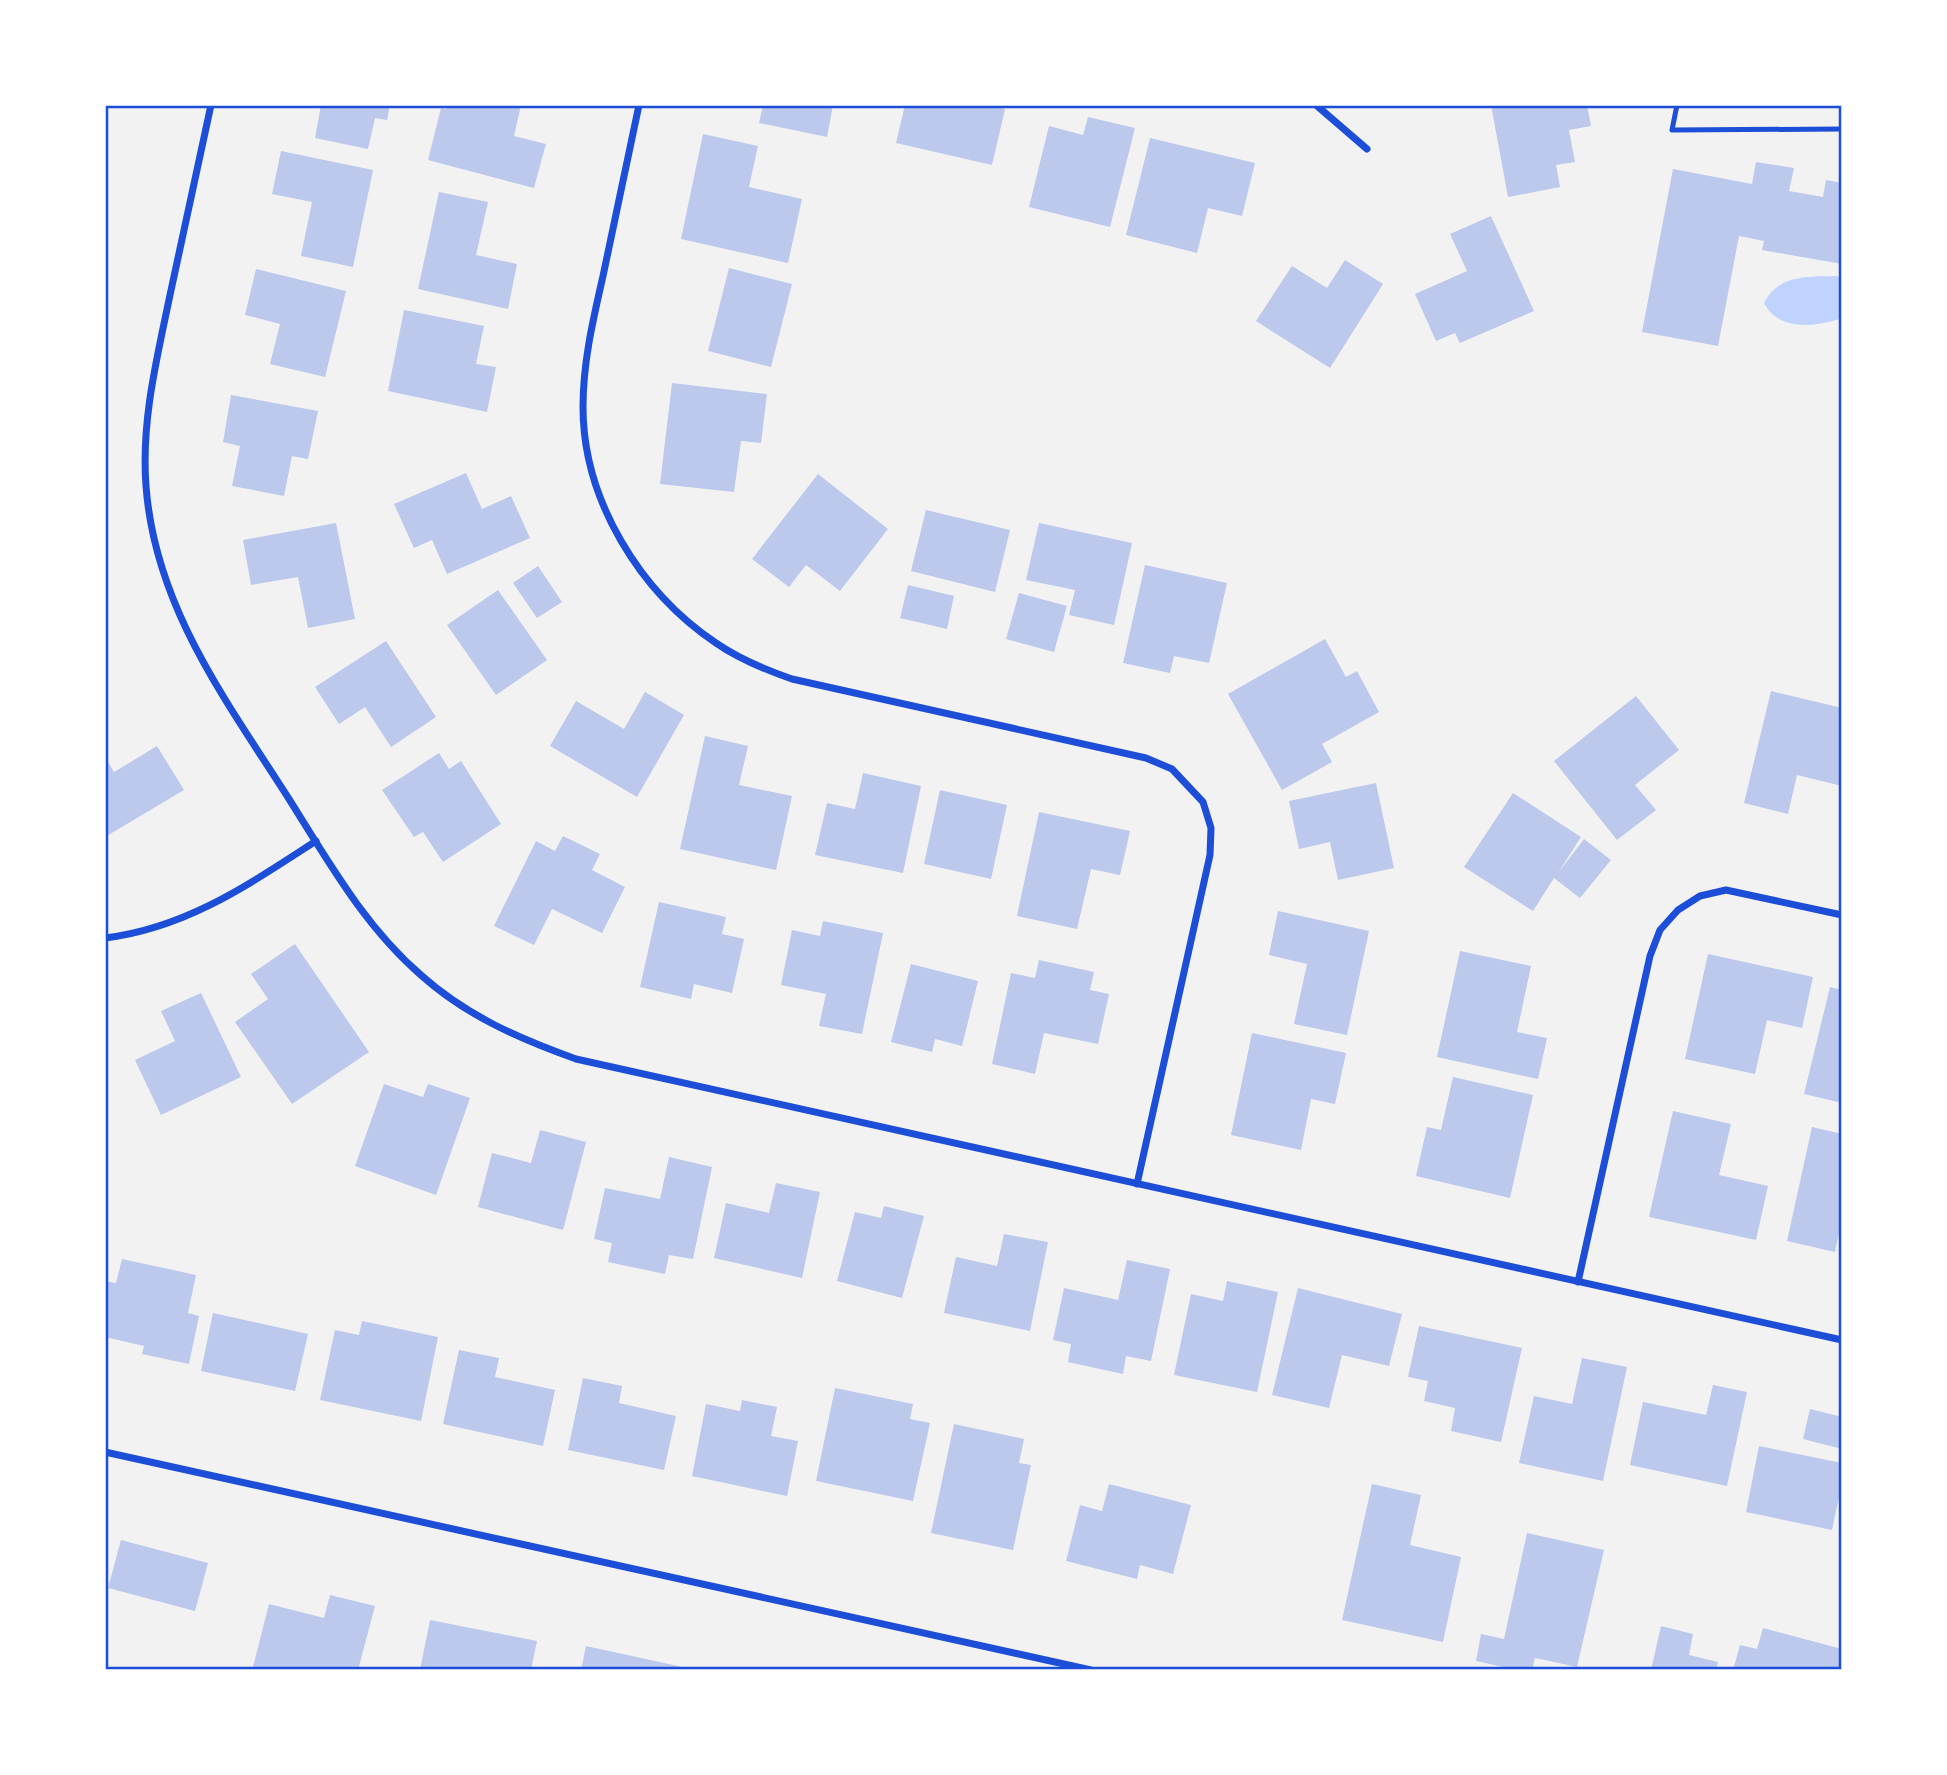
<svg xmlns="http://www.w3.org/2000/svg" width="1947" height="1775" font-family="Rubik,sans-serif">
	<rect width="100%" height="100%" fill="#f2f2f2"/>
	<!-- water -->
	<path fill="#bfd3fe" d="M1836 276 1842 278V318C1816 327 1779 332 1764 303 1779 274 1807 277 1836 276Z"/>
	<!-- building -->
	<g fill="#bdc9ec">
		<polygon points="321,105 390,105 387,120 375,118 368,149 315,138"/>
		<polygon points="447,105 521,105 514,136 546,144 534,188 428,160 441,108 446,109"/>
		<polygon points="763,105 833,105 827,137 759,123"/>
		<polygon points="905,105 990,105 1005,109 992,165 896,143"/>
		<polygon points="1491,105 1587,105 1591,126 1569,130 1575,162 1556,165 1560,187 1508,197"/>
		<polygon points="1088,117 1135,128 1110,227 1029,207 1049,126 1083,135"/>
		<polygon points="703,134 758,146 749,187 802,199 788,263 681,239"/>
		<polygon points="1150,138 1255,163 1242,216 1208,208 1197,253 1126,235"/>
		<polygon points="281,151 373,170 353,267 301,256 312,202 272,194"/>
		<polygon points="1756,162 1794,168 1789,191 1823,197 1826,180 1842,183 1842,264 1762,250 1764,241 1739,236 1718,346 1642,332 1673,169 1752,184"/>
		<polygon points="439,192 488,202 476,255 517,264 508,309 418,289"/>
		<polygon points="1491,216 1534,311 1460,343 1455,333 1436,341 1415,294 1467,271 1450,234"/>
		<polygon points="1345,260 1383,284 1330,368 1256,321 1292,266 1327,288"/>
		<polygon points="729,268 792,284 771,367 708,351"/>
		<polygon points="256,269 346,291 325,377 270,364 280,324 245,315"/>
		<polygon points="404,310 484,326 476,364 496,367 487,412 388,391"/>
		<polygon points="672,383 767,394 761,443 741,441 734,492 660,484"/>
		<polygon points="231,395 318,411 308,459 292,456 284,496 232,486 240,446 223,442"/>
		<polygon points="466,473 482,509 511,496 530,538 447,574 432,540 414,548 394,504"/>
		<polygon points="818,474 888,529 840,591 806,565 789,587 752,559"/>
		<polygon points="926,510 1010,530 995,592 911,571"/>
		<polygon points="336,523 355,619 308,628 298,577 251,585 243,540"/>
		<polygon points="1039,523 1132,543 1114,625 1069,615 1075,590 1026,580"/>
		<polygon points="1145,565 1227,583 1209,663 1174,656 1170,673 1123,663"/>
		<polygon points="538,566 562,602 537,618 513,583"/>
		<polygon points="908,585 954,596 947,629 900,618"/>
		<polygon points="498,590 547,660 496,695 447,625"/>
		<polygon points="1019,593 1067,606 1054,652 1006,639"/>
		<polygon points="1325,639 1346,677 1357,671 1379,712 1322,744 1332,762 1282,790 1228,694"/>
		<polygon points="386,641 436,717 391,747 365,707 339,724 315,687"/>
		<polygon points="1771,691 1842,708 1842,786 1797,775 1788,814 1744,803"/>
		<polygon points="645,692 684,715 637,797 550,746 576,701 624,729"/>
		<polygon points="1636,696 1679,750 1635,785 1656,810 1617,840 1554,761"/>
		<polygon points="705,736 748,746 739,785 792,796 776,870 680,849"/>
		<polygon points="157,746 184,790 105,837 105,757 114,772"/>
		<polygon points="439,753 449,769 461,761 501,824 443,862 423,832 414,837 382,790"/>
		<polygon points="863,773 921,786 903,873 815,855 827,803 855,809"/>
		<polygon points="1376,783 1394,868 1338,880 1330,842 1299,849 1289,801"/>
		<polygon points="940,790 1007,805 991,879 924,864"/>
		<polygon points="1513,793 1581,837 1558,873 1584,839 1611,860 1580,898 1554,878 1533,911 1464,867"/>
		<polygon points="1039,812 1130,831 1120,875 1091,869 1077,929 1017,916"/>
		<polygon points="563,836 600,854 592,870 625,887 602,933 552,909 534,945 494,926 536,841 555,851"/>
		<polygon points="659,902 726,917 722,934 744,939 732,993 694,984 691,999 640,987"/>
		<polygon points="1278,911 1369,931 1347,1035 1294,1024 1307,964 1269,955"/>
		<polygon points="823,921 883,933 862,1034 819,1026 826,994 781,985 792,930 820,936"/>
		<polygon points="295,944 369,1052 292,1104 235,1022 268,999 251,974"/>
		<polygon points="1460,951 1531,966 1517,1032 1547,1038 1538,1079 1437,1057"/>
		<polygon points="1708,954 1813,977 1802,1028 1767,1020 1755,1074 1685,1059"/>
		<polygon points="1039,960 1094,972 1090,990 1109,994 1098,1044 1044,1033 1035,1074 992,1064 1011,973 1035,978"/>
		<polygon points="911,964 978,981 962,1046 935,1039 932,1052 891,1042"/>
		<polygon points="1830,987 1842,990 1842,1103 1804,1094"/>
		<polygon points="201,993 241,1077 161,1115 135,1060 175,1041 161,1011"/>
		<polygon points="1252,1033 1346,1053 1335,1104 1311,1099 1301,1150 1231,1135"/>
		<polygon points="1453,1077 1533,1095 1510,1198 1416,1176 1427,1127 1441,1130"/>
		<polygon points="384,1084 423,1097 428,1084 470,1098 436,1195 355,1166"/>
		<polygon points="1673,1111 1731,1124 1719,1175 1768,1186 1756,1240 1649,1217"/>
		<polygon points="1812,1127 1842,1134 1842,1218 1835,1252 1787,1241"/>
		<polygon points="540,1130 586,1142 563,1230 478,1207 492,1153 531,1163"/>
		<polygon points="669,1157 712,1167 693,1259 669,1255 665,1274 608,1262 612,1243 594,1239 605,1188 660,1199"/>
		<polygon points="776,1183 820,1192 802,1278 714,1258 726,1203 769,1213"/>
		<polygon points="884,1206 924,1216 902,1298 837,1281 855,1212 881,1218"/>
		<polygon points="1004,1234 1048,1242 1030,1331 944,1313 956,1257 997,1266"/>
		<polygon points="122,1259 196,1275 188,1313 199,1316 189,1364 142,1354 144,1346 105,1337 105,1281 116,1283"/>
		<polygon points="1127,1260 1170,1269 1151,1361 1126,1356 1123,1374 1068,1362 1071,1344 1053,1340 1064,1288 1118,1300"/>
		<polygon points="1227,1281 1278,1292 1257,1392 1174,1375 1191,1294 1223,1301"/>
		<polygon points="1298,1288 1402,1314 1389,1366 1342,1355 1329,1408 1272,1395"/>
		<polygon points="213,1313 308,1334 295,1391 201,1371"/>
		<polygon points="362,1321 438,1337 421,1421 320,1400 335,1330 359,1335"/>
		<polygon points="1419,1326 1522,1348 1501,1442 1451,1431 1455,1408 1424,1401 1428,1381 1408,1377"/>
		<polygon points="459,1350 499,1358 495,1377 555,1390 543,1446 443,1424"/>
		<polygon points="1582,1358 1627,1367 1603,1481 1519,1463 1534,1396 1572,1404"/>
		<polygon points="583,1378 622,1386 619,1403 676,1416 664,1470 568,1450"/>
		<polygon points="1713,1385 1747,1392 1727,1486 1630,1465 1643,1402 1706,1415"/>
		<polygon points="835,1388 913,1404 910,1419 930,1423 913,1501 816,1481"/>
		<polygon points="742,1400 777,1407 771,1436 798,1441 787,1496 692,1476 706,1404 740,1411"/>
		<polygon points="1810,1409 1842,1417 1842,1449 1803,1439"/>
		<polygon points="954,1424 1024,1439 1019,1463 1031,1465 1013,1550 931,1533"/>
		<polygon points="1759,1446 1842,1463 1842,1483 1832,1530 1746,1512"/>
		<polygon points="1109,1484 1191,1505 1173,1574 1140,1565 1137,1579 1066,1561 1080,1505 1102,1511"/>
		<polygon points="1372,1484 1421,1495 1410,1545 1461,1557 1443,1642 1342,1620"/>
		<polygon points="1527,1533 1604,1550 1577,1667 1535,1658 1532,1670 1517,1670 1476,1661 1481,1634 1504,1639"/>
		<polygon points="121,1540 208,1563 195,1611 108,1588"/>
		<polygon points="330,1595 375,1606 358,1670 266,1670 253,1667 269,1604 324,1618"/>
		<polygon points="430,1620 537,1641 531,1670 420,1670"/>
		<polygon points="1661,1626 1693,1634 1689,1655 1718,1662 1716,1670 1651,1670"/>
		<polygon points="1763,1628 1842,1649 1838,1670 1733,1670 1740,1645 1757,1649"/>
		<polygon points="586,1646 687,1668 686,1670 581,1670"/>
	</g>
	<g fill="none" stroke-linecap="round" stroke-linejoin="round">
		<!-- service -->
		<polyline stroke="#1d4ed8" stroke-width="5" points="1677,105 1672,130 1842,129"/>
		<!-- minor -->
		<g stroke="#1d4ed8" stroke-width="7">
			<path d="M211 105C198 168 184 231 170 295 157 358 141 421 146 486 155 607 226 700 289 799 328 861 365 927 422 976 467 1016 520 1039 576 1059L1842 1340"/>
			<path d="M639 105C627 162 615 219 603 276 593 320 583 362 583 407 583 500 640 592 716 643 739 659 766 670 792 679L1146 758 1172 769 1203 802 1211 828 1210 855 1137 1184"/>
			<polyline points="1316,105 1367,149"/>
			<path d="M105 938C186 928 248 885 316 841"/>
			<polyline points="1578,1282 1650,956 1660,930 1678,910 1700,896 1726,890 1842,915"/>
			<polyline points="105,1452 1091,1670"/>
		</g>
	</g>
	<!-- border -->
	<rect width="1947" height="1775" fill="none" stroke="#ffffff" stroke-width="214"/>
	<rect x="107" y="107" width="1733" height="1561" fill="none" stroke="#1d4ed8" stroke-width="2.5"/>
</svg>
